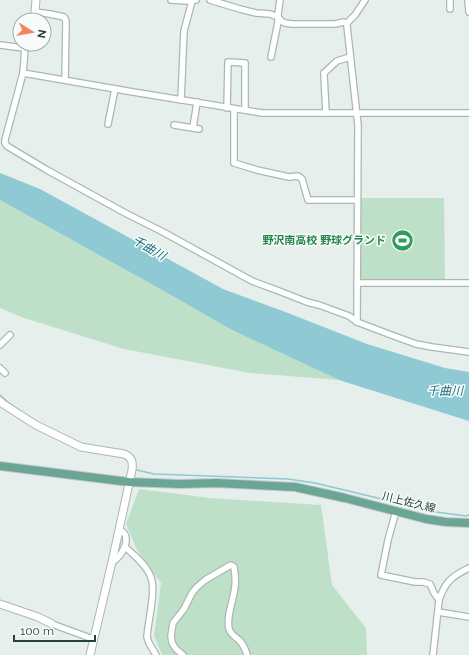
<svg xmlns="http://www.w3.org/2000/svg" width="469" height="655" font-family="Raleway,'Noto Sans JP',sans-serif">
	<rect width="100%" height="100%" fill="#e6efeb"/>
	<!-- green -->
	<g fill="#bfe0c8">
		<polygon points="360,198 444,198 445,281 360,282"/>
		<polygon points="0,200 162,290 232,330 339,380 250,373 124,349 24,318 0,308"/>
		<polygon points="139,489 210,498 321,505 332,585 366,628 367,655 162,655 154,636 161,583 137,550 126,524"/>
	</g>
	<!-- water -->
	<polygon fill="#8ec9d4" points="0,173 40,189 223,289 288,313 367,344 445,368 469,372 469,421 339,380 232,330 162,290 0,200"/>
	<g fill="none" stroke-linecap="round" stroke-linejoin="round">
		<!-- stream -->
		<g stroke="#8ec9d4" stroke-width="1.5">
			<polyline points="0,395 9,403 21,411"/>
			<polyline points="137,470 154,474 288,479 315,483 436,512 466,516 469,515"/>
		</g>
		<defs>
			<g id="minor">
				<polyline points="171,0 188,1 196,0"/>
				<polyline points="210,0 240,9 256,13 270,14 278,17 281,21 285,23 292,24 335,24 344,22 347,23 355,15 365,0"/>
				<polyline points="450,0 450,9"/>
				<polyline points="468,0 469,12"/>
				<polyline points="32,20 35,12 50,14 64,17 66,21 65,80"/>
				<polyline points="347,23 347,26 358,125 357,322"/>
				<polyline points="25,44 24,62 23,73 5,140 5,143 7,146 47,170 127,214 163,232 252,281 279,291 307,302 319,305 349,316 357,322 394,336 416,344 432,347 469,352"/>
				<polyline points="0,45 24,48"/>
				<polyline points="271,57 278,22 278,14 280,0"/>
				<polyline points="23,73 133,92 262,113 469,113"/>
				<polyline points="181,100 184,31 192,1"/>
				<polyline points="227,108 228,62 245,63 245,110"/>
				<polyline points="234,109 234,163 257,170 289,177 298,176 302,179 308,200 357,200"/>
				<polyline points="326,113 324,75 324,73 337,61 350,57"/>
				<polyline points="108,124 115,89"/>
				<polyline points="174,125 199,129"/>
				<polyline points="193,128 197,102"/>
				<polyline points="357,283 469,283"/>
				<polyline points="0,345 10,335"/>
				<polyline points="0,368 5,373"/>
				<polyline points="396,511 388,540 381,575 415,582 423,582 430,584 434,593 439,600"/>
				<path d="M125 547C134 555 145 564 150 575 157 589 148 620 147 637L149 643 156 655"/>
				<path d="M112 562C122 558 134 534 119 530"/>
				<polyline points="438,612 469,617"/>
				<polyline points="52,624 93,639"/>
				<path d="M183 655 176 649 172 643 171 636 173 623 184 609 192 593 196 588 205 580 229 566 231 565 234 567C235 573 236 579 235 586 234 600 226 615 229 629 231 635 236 637 240 641 243 645 246 650 247 655"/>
				<path d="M433 655 439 600C445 582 452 576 469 568"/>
			</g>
			<g id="tertiary">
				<polyline points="35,12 36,0"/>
				<path d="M0 401 3 404 36 425 81 447 124 454C132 457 133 462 132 470L112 562 90 655"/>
				<polyline points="0,604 38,617 52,624"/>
			</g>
			<polyline id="primary" points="0,466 129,482 180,484 216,483 295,487 345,498 426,519 446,522 469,523"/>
		</defs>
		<!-- minor casing -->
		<use href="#minor" stroke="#a8b8b2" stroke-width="8"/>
		<!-- tertiary casing -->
		<use href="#tertiary" stroke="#a8b8b2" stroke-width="9"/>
		<!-- primary casing -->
		<use href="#primary" stroke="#c2cac8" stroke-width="10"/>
		<!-- minor -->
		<use href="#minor" stroke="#fff" stroke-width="5.5"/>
		<!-- tertiary -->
		<use href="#tertiary" stroke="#fff" stroke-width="7"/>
		<!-- primary -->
		<use href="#primary" stroke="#6aa596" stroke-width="8"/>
	</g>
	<!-- icons -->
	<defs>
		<symbol id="stadium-disc" viewBox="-11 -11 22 22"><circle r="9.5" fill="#2e9e5b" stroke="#f7fbf9"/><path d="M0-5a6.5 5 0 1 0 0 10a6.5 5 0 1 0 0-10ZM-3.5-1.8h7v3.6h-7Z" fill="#fff"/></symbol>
	</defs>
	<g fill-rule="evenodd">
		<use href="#stadium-disc" x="390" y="228" width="25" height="25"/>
	</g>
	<g text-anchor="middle" stroke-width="3" stroke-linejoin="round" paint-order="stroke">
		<!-- leisure labels -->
		<g font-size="11" font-weight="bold" fill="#27864d" stroke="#f7fbf9" text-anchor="end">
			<text x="386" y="244">野沢南高校 野球グランド</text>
		</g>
		<!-- street labels -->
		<g font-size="11" fill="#24423a" stroke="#f7fbf9">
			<text transform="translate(409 502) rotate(14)" y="4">川上佐久線</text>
		</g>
		<!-- water labels -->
		<g font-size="12" font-style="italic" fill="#1c6f80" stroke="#f7fbf9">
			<text transform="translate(149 248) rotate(30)" y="4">千曲川</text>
			<text x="445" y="395">千曲川</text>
		</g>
	</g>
	<!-- north arrow -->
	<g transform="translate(32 32) rotate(101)"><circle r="19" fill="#f7fbf9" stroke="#a3b1ad"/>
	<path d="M0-3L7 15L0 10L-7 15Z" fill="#f4845f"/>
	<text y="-6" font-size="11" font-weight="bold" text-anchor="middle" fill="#24423a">N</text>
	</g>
	<!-- scale -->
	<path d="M14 635v6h81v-6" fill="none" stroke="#24423a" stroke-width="2"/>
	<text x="20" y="635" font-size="12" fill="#24423a" stroke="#f7fbf9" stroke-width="3" paint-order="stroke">100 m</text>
</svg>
